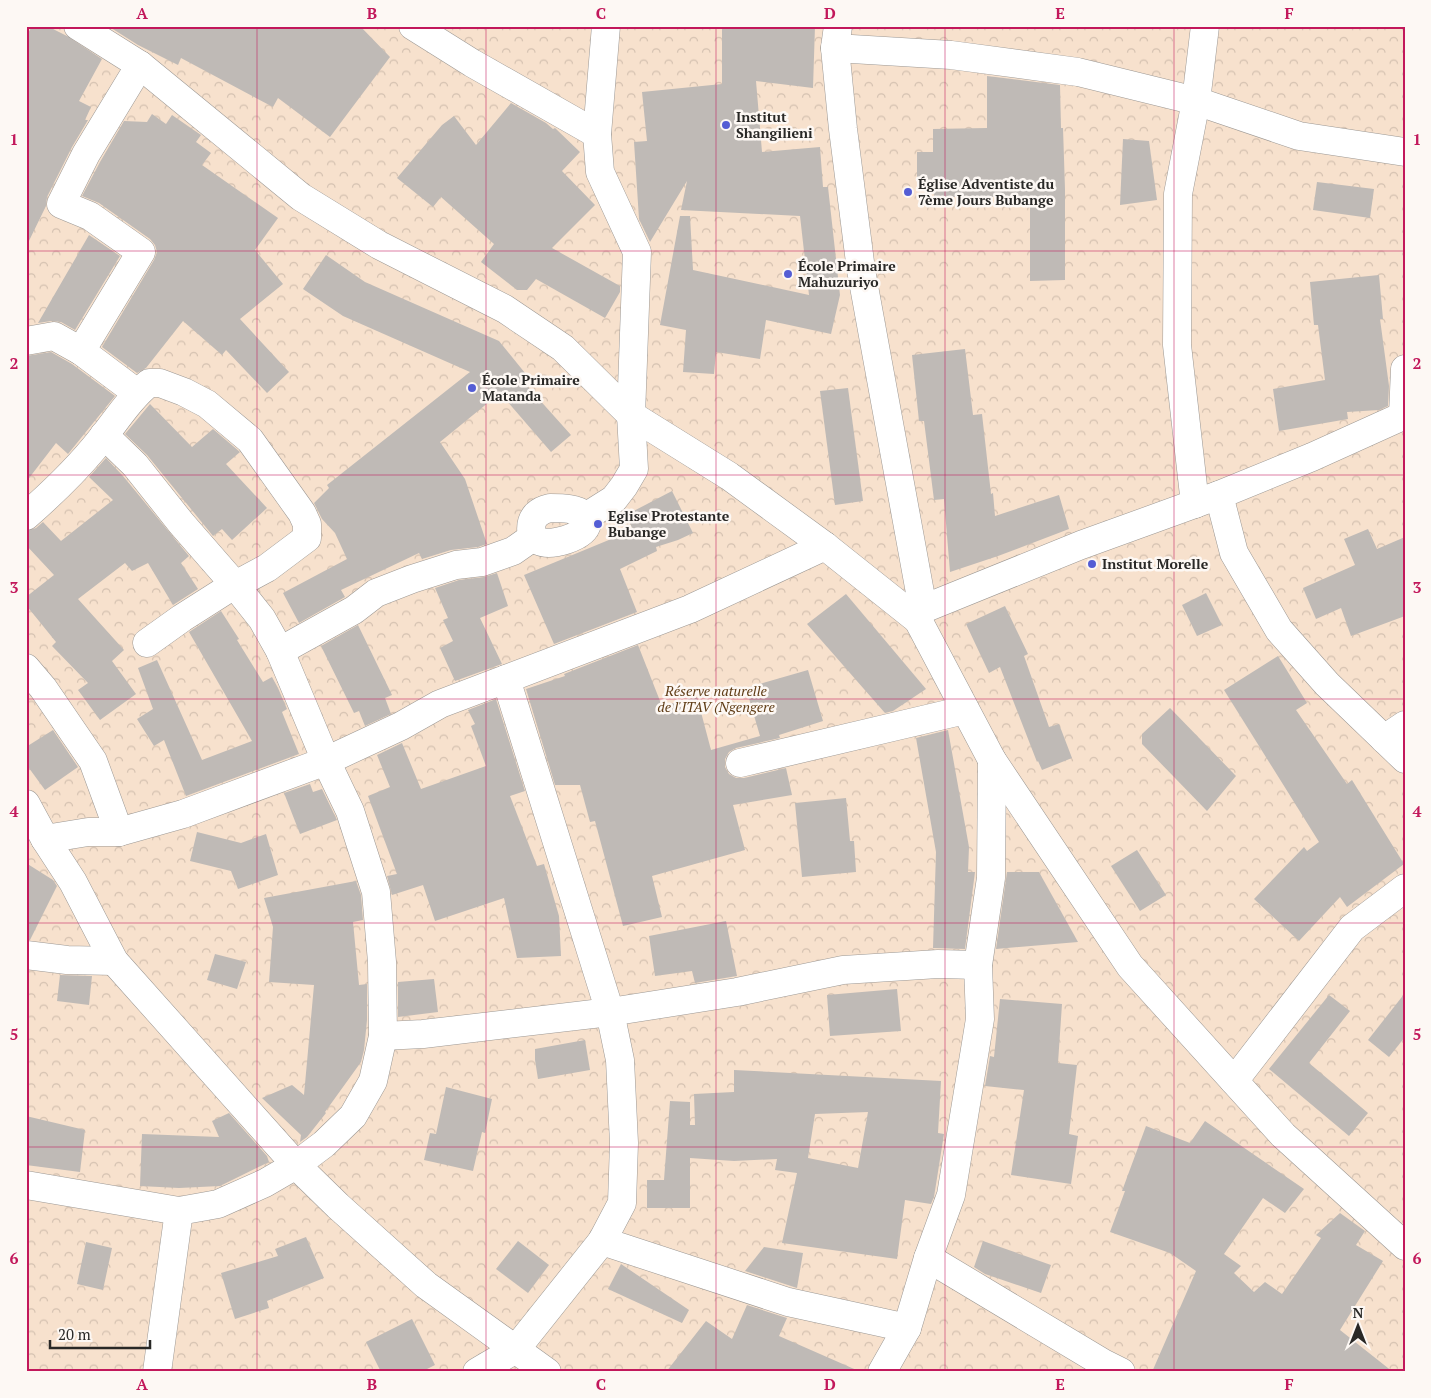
<svg xmlns="http://www.w3.org/2000/svg" width="1431" height="1398" font-family="'PT Serif',serif">
	<defs>
		<pattern id="park-crowns" width="20" height="18" patternUnits="userSpaceOnUse" patternTransform="scale(1.25)"><rect width="20" height="18" fill="#f7e1cd"/><path d="M2 6a3 3 0 1 1 6 0M12 15a3 3 0 1 1 6 0" fill="none" stroke="#d4c1b0"/></pattern>
	</defs>
	<rect width="100%" height="100%" fill="#fdf8f4"/>
	<!-- park -->
	<rect fill="url(#park-crowns)" x="26" y="26" width="1379" height="1346"/>
	<!-- building -->
	<g fill="#bfbab6" fill-rule="evenodd">
		<polygon points="32,26 47,26 67,36 102,59 79,101 91,107 85,120 88,120 72,147 47,197 46,206 26,247 26,37"/>
		<polygon points="108,26 360,26 390,57 330,137 278,98 273,107 181,58 178,65 138,45"/>
		<polygon points="722,26 815,26 813,88 756,81 762,152 820,147 823,187 828,187 840,295 831,334 766,320 760,359 716,352 714,374 683,372 686,330 660,325 680,216 690,216 693,270 809,295 800,216 681,210 687,181 650,242 639,219 634,142 647,141 642,92 722,84"/>
		<polygon points="987,76 1060,85 1061,128 1063,128 1065,189 1065,280 1030,281 1030,197 934,197 933,182 917,183 917,152 933,152 933,129 987,128"/>
		<polygon points="511,103 546,123 553,129 555,128 580,152 562,171 595,205 552,248 620,286 620,292 605,318 536,279 527,290 517,290 481,262 494,244 441,197 433,207 397,178 442,125 454,116 476,145"/>
		<polygon points="152,114 166,124 172,115 201,135 196,142 211,153 202,165 278,218 255,250 283,284 240,319 289,372 267,393 226,350 222,355 183,321 146,368 137,373 102,347 154,260 157,252 155,245 150,239 99,203 82,196 100,162 124,121 147,122"/>
		<polygon points="1123,139 1149,141 1157,200 1120,205"/>
		<polygon points="1317,182 1374,189 1370,218 1313,210"/>
		<polygon points="89,235 120,256 75,330 61,322 51,321 38,323"/>
		<polygon points="326,255 365,282 499,341 525,373 520,378 571,435 551,452 500,393 440,442 465,479 487,544 478,547 451,550 422,559 419,553 341,590 345,597 299,623 283,593 347,559 335,533 322,519 314,503 329,488 327,485 470,372 343,316 303,289"/>
		<polygon points="1379,275 1383,319 1380,319 1389,386 1388,406 1379,410 1347,412 1348,419 1279,431 1273,389 1325,380 1318,325 1314,325 1310,282"/>
		<polygon points="965,349 973,415 982,414 991,494 993,493 995,516 1059,495 1069,529 998,556 950,572 944,499 934,500 924,421 919,421 912,355"/>
		<polygon points="51,352 72,364 115,396 68,454 56,443 26,482 26,356"/>
		<polygon points="848,388 863,501 835,505 820,391"/>
		<polygon points="150,404 192,447 213,429 240,452 226,464 267,508 232,540 222,529 213,536 147,455 125,434"/>
		<polygon points="106,458 123,476 189,556 181,563 198,589 173,605 148,563 132,571 125,563 78,599 124,650 112,661 136,694 100,720 78,690 88,683 52,646 56,642 26,605 26,597 54,575 26,545 26,531 36,528 43,522 61,541 113,500 89,477"/>
		<polygon points="672,491 693,533 678,540 656,547 657,551 620,569 637,612 554,644 524,575 633,530 626,515"/>
		<polygon points="1368,529 1377,549 1405,537 1405,616 1351,636 1341,608 1316,619 1303,588 1355,565 1344,539"/>
		<polygon points="497,573 508,606 480,618 502,664 455,681 440,648 453,641 443,620 448,618 435,588 459,580 484,577"/>
		<polygon points="1206,593 1222,625 1197,636 1182,605"/>
		<polygon points="846,594 926,689 893,711 885,713 807,624"/>
		<polygon points="1005,606 1028,654 1024,656 1049,727 1059,724 1072,758 1042,770 1038,761 1037,762 1000,667 989,673 966,624"/>
		<polygon points="221,611 239,639 237,640 263,682 272,677 278,688 287,709 282,712 299,754 186,796 164,740 154,746 137,719 153,709 138,668 157,660 202,760 252,741 189,632"/>
		<polygon points="358,625 392,695 385,698 391,714 365,726 359,711 354,713 321,646"/>
		<polygon points="638,645 662,706 697,697 711,750 760,736 746,688 808,670 823,721 779,735 780,738 736,748 729,752 725,759 725,767 729,774 736,778 744,778 786,768 792,795 733,805 745,850 652,876 662,917 623,926 595,821 590,822 580,785 555,785 526,689 565,676 564,674"/>
		<polygon points="1278,656 1307,703 1296,710 1347,784 1352,780 1404,864 1347,907 1340,897 1299,941 1254,899 1304,847 1307,851 1319,842 1224,690"/>
		<polygon points="496,699 525,791 510,796 537,866 544,864 559,916 561,956 517,958 504,898 435,921 423,885 392,895 387,876 397,874 368,796 390,787 377,755 402,743 421,789 486,766 471,726 475,724 468,710"/>
		<polygon points="1170,708 1236,776 1207,811 1142,744 1142,734"/>
		<polygon points="53,730 78,767 45,790 26,764 26,747"/>
		<polygon points="948,730 969,847 968,872 975,872 965,949 933,948 936,852 916,738"/>
		<polygon points="310,784 313,792 322,789 337,820 300,834 284,793"/>
		<polygon points="846,798 850,841 854,841 856,872 802,877 795,803"/>
		<polygon points="197,832 241,843 266,834 278,875 238,889 231,871 190,861"/>
		<polygon points="1137,850 1166,895 1140,911 1111,866"/>
		<polygon points="26,863 53,880 57,886 30,940 26,940"/>
		<polygon points="1007,872 1039,872 1078,942 996,949"/>
		<polygon points="356,881 361,895 363,920 353,922 359,985 367,984 367,1020 364,1050 361,1062 325,1112 326,1113 307,1137 300,1142 301,1135 262,1098 292,1085 304,1095 314,985 269,982 273,927 264,898"/>
		<polygon points="726,921 737,976 695,983 692,971 655,976 649,936"/>
		<polygon points="215,954 246,962 237,989 207,980"/>
		<polygon points="60,975 92,976 89,1005 57,1001"/>
		<polygon points="434,979 438,1012 398,1017 398,982"/>
		<polygon points="897,989 901,1031 830,1036 827,995"/>
		<polygon points="1405,993 1405,1037 1389,1057 1368,1040"/>
		<polygon points="1329,995 1350,1011 1309,1063 1368,1113 1349,1136 1269,1069"/>
		<polygon points="1000,999 1062,1004 1058,1063 1077,1065 1069,1134 1078,1136 1071,1184 1011,1175 1024,1090 985,1086 990,1056 994,1057"/>
		<polygon points="585,1040 590,1070 538,1079 535,1060 535,1049"/>
		<path d="M734 1070 941 1081 938 1133 944 1134 934 1197 931 1204 905 1200 897 1259 782 1243 797 1173 775 1170 777 1159 734 1161 690 1158V1208H647V1180H664L670 1101 690 1102V1125H695L694 1094 734 1092ZM868 1112 858 1168 808 1158 815 1114Z"/>
		<polygon points="446,1087 492,1099 485,1133 482,1132 473,1171 424,1160 430,1133 436,1134"/>
		<polygon points="229,1113 267,1156 269,1162 220,1186 179,1188 140,1186 142,1134 219,1137 212,1121"/>
		<polygon points="26,1116 85,1130 80,1172 26,1165"/>
		<polygon points="1205,1121 1304,1189 1285,1213 1263,1198 1224,1254 1241,1266 1234,1273 1254,1292 1265,1282 1282,1294 1321,1238 1316,1235 1340,1213 1365,1231 1356,1245 1383,1261 1340,1330 1393,1372 1152,1372 1196,1271 1170,1253 1110,1232 1125,1191 1122,1191 1146,1126 1190,1143"/>
		<polygon points="306,1237 324,1278 267,1301 269,1308 235,1319 221,1273 278,1256 275,1249"/>
		<polygon points="518,1241 549,1265 528,1293 496,1269"/>
		<polygon points="983,1241 1051,1265 1041,1293 985,1274 974,1267"/>
		<polygon points="86,1242 112,1248 103,1290 77,1284"/>
		<polygon points="764,1247 803,1253 797,1288 745,1271"/>
		<polygon points="621,1264 689,1310 682,1323 608,1289"/>
		<polygon points="747,1305 787,1318 779,1336 861,1372 666,1372 706,1321 732,1339"/>
		<polygon points="412,1319 435,1365 421,1372 381,1372 366,1342"/>
	</g>
	<g fill="none" stroke-linecap="round" stroke-linejoin="round">
		<defs>
			<g id="minor">
				<polyline points="78,26 140,65 301,197 379,245 505,309 563,348 631,415 729,476 825,546 918,620 992,760 1130,966 1283,1135 1405,1246"/>
				<polyline points="413,26 472,63 597,134"/>
				<polyline points="838,26 835,48 843,129 861,270 923,609 918,620"/>
				<polyline points="835,48 951,55 1078,72 1196,101 1299,136 1405,152"/>
				<polyline points="26,341 54,336 81,351 137,393"/>
				<polyline points="81,351 141,252 90,216 61,204 86,154 140,65"/>
				<polyline points="1403,415 1405,369"/>
				<polyline points="1219,495 1234,553 1279,630 1327,684 1405,759"/>
				<polyline points="1195,504 1177,345 1178,194 1196,101 1205,26"/>
				<path d="M550 508C564 508 575 508 587 516 587 519 588 522 587 524 584 537 551 547 539 541 528 537 530 522 536 515 540 511 545 509 550 508Z"/>
				<path d="M26 516C50 495 74 472 94 448 113 426 127 401 149 383H160L184 392 207 404 250 440 302 513 307 524V538L267 568 226 590 182 618 147 643"/>
				<polyline points="587,516 614,499 624,486 634,469 631,415 637,252 600,172 597,134 606,26"/>
				<polyline points="923,609 1081,545 1219,495 1312,457 1405,415"/>
				<polyline points="280,651 354,610 376,593 412,579 456,565 482,562 513,551 533,537"/>
				<polyline points="26,668 43,688 93,761 119,832"/>
				<polyline points="1384,739 1405,725"/>
				<polyline points="740,763 965,710"/>
				<polyline points="26,804 45,839 73,882 114,961 296,1165 338,1206 426,1285 547,1372"/>
				<polyline points="45,839 88,832 119,832 183,814 326,761 401,726 440,704 690,609 825,546"/>
				<polyline points="26,955 67,960 114,961"/>
				<polyline points="383,1036 423,1034 610,1012 737,992 843,970 938,964 978,965"/>
				<polyline points="1234,1081 1352,928 1405,888"/>
				<polyline points="26,1185 179,1211 218,1204 265,1183 296,1165 324,1144 353,1116 373,1081 383,1036 382,962 376,892 350,811 326,761 280,651 262,619 235,585 181,523 135,465 104,435"/>
				<polyline points="602,1241 788,1302 907,1328"/>
				<polyline points="928,1258 1103,1363 1121,1372"/>
				<polyline points="157,1372 179,1211"/>
				<polyline points="477,1372 516,1349 602,1241 622,1203 624,1143 620,1060 610,1012 506,679"/>
				<polyline points="882,1372 907,1328 928,1258 951,1195 980,1019 978,965 991,878 992,760"/>
			</g>
		</defs>
		<!-- minor casing -->
		<use href="#minor" stroke="#9c9894" stroke-width="29"/>
		<!-- minor -->
		<use href="#minor" stroke="#fff" stroke-width="28"/>
	</g>
	<!-- grid -->
	<path fill="none" stroke="#c2185b" stroke-width="1" stroke-opacity="0.55" d="M257 26V1372M486 26V1372M716 26V1372M945 26V1372M1174 26V1372M26 251H1405M26 475H1405M26 699H1405M26 923H1405M26 1147H1405"/>
	<!-- markers -->
	<g fill="#545dd4" stroke="#fdf8f4" stroke-width="2">
		<circle cx="726" cy="125" r="5"/>
		<circle cx="908" cy="192" r="5"/>
		<circle cx="788" cy="274" r="5"/>
		<circle cx="472" cy="388" r="5"/>
		<circle cx="598" cy="524" r="5"/>
		<circle cx="1092" cy="564" r="5"/>
	</g>
	<g text-anchor="middle" stroke-width="5" stroke-linejoin="round" paint-order="stroke">
		<!-- poi labels -->
		<g font-size="14" font-weight="bold" fill="#292826" stroke="#fdf8f4" text-anchor="start">
			<text x="736" y="122">Institut<tspan x="736" dy="16">Shangilieni</tspan></text>
			<text x="918" y="189">Église Adventiste du<tspan x="918" dy="16">7ème Jours Bubange</tspan></text>
			<text x="798" y="271">École Primaire<tspan x="798" dy="16">Mahuzuriyo</tspan></text>
			<text x="482" y="385">École Primaire<tspan x="482" dy="16">Matanda</tspan></text>
			<text x="608" y="521">Eglise Protestante<tspan x="608" dy="16">Bubange</tspan></text>
			<text x="1102" y="569">Institut Morelle</text>
		</g>
		<!-- park labels -->
		<g font-size="14" font-style="italic" fill="#5f3c15" stroke="#fdf8f4">
			<text x="716" y="696">Réserve naturelle<tspan x="716" dy="16">de l'ITAV (Ngengere</tspan></text>
		</g>
	</g>
	<!-- border -->
	<rect width="1431" height="1398" fill="none" stroke="#fdf8f4" stroke-width="55"/>
	<!-- north arrow -->
	<g transform="translate(1358 1326)" stroke="#fdf8f4" stroke-width="4" paint-order="stroke">
	<path d="M0-4L9 19L0 12L-9 19Z" fill="#292826"/>
	<text y="-8" font-size="14" font-weight="bold" text-anchor="middle" fill="#292826">N</text>
	</g>
	<!-- scale -->
	<path d="M50 1340v8h100v-8" fill="none" stroke="#292826" stroke-width="2.5"/>
	<text x="58" y="1340" font-size="15" fill="#292826" stroke="#fdf8f4" stroke-width="4" paint-order="stroke">20 m</text>
	<rect x="28" y="28" width="1376" height="1342" fill="none" stroke="#c2185b" stroke-width="2"/>
	<g font-size="16" text-anchor="middle" font-weight="bold" fill="#c2185b">
		<text x="142" y="19">A</text>
		<text x="372" y="19">B</text>
		<text x="601" y="19">C</text>
		<text x="830" y="19">D</text>
		<text x="1060" y="19">E</text>
		<text x="1289" y="19">F</text>
		<text x="14" y="145">1</text>
		<text x="1417" y="145">1</text>
		<text x="14" y="369">2</text>
		<text x="1417" y="369">2</text>
		<text x="14" y="593">3</text>
		<text x="1417" y="593">3</text>
		<text x="14" y="817">4</text>
		<text x="1417" y="817">4</text>
		<text x="14" y="1040">5</text>
		<text x="1417" y="1040">5</text>
		<text x="14" y="1264">6</text>
		<text x="1417" y="1264">6</text>
		<text x="142" y="1390">A</text>
		<text x="372" y="1390">B</text>
		<text x="601" y="1390">C</text>
		<text x="830" y="1390">D</text>
		<text x="1060" y="1390">E</text>
		<text x="1289" y="1390">F</text>
	</g>
</svg>
